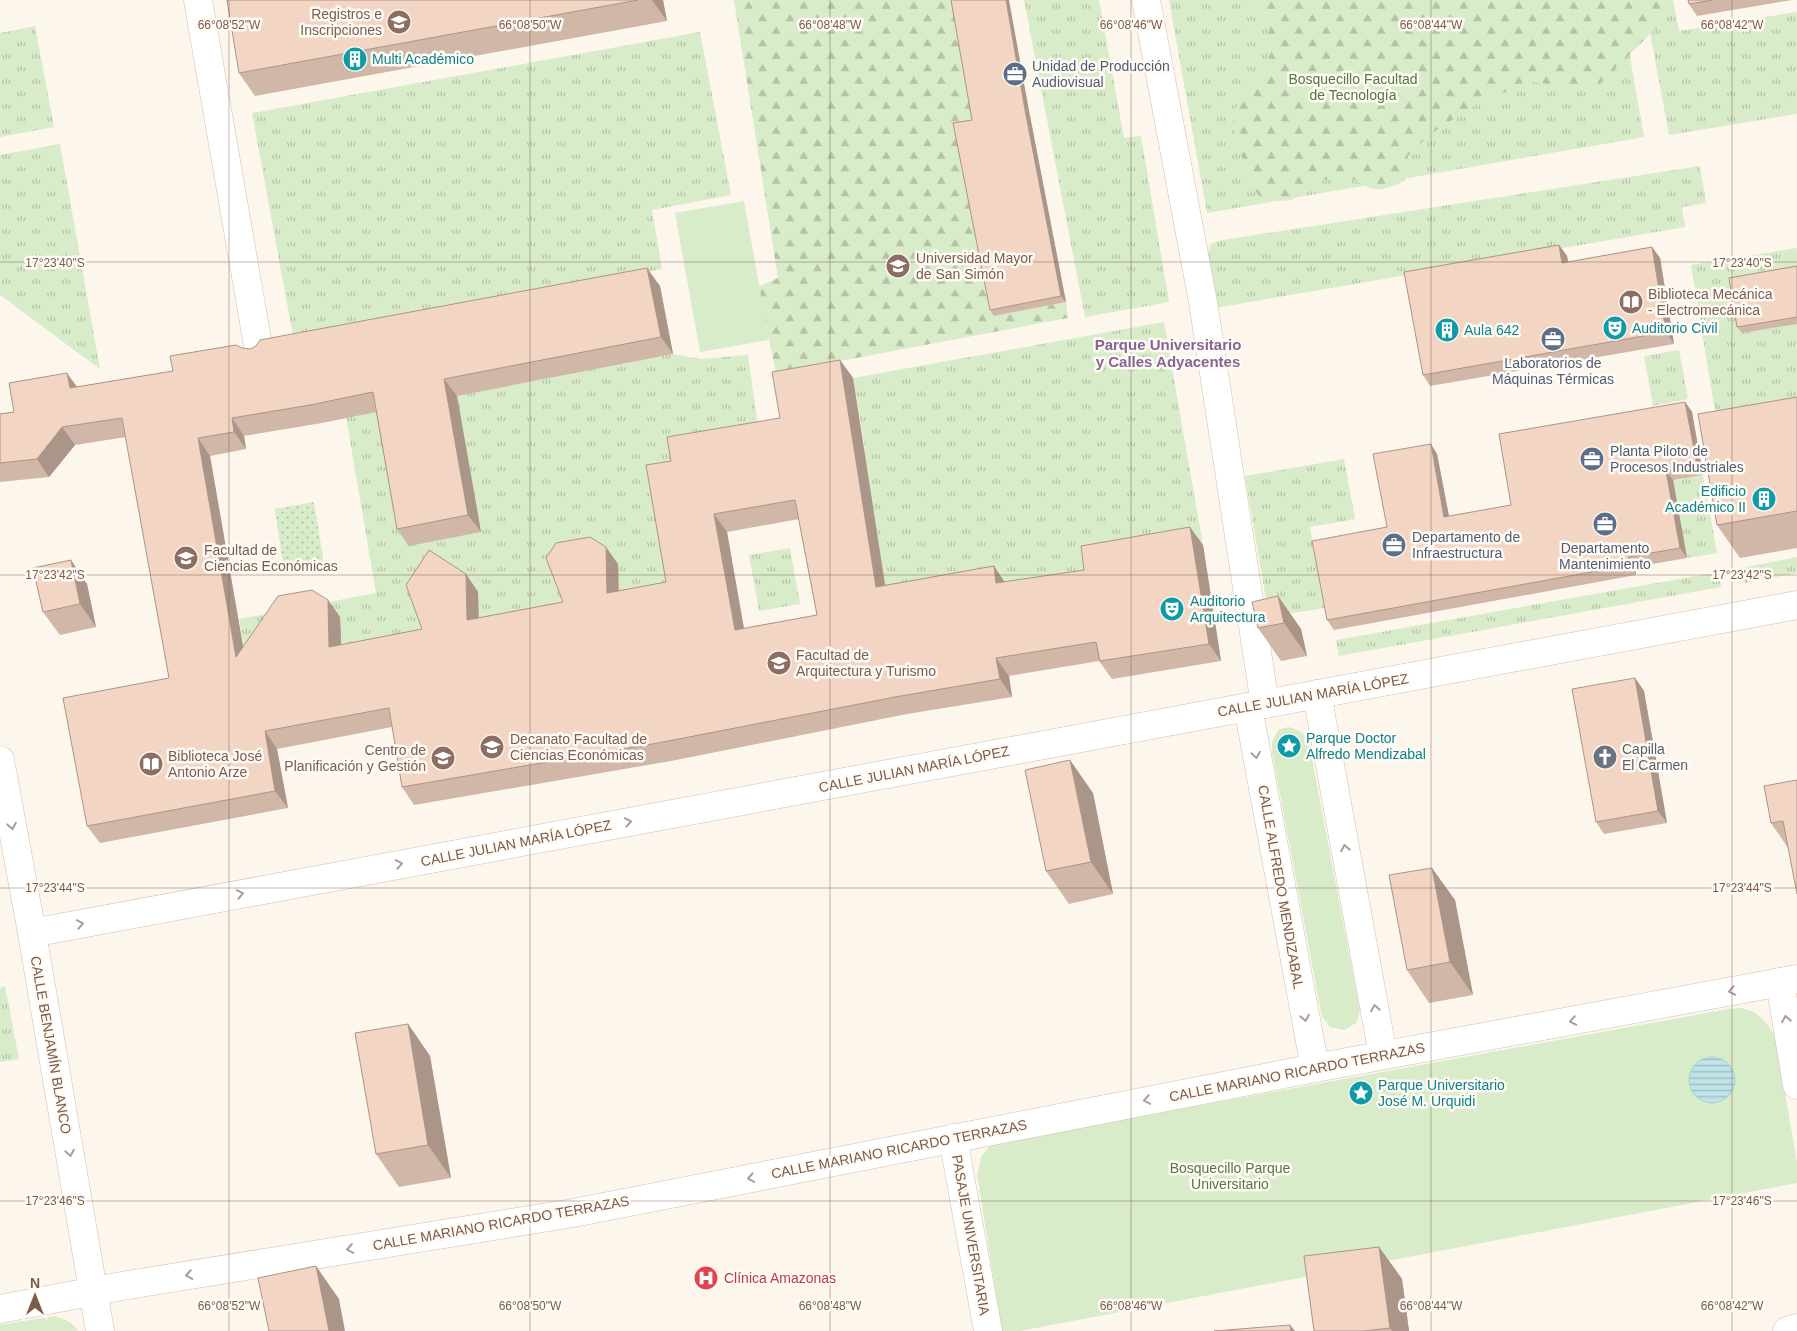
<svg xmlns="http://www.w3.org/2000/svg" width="1797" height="1331" font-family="Helvetica,sans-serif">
	<defs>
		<pattern id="grass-tufts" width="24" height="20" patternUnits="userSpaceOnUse" patternTransform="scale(1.25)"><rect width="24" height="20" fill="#d8ecc9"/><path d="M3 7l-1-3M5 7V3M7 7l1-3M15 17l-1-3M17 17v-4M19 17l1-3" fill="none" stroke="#b4c2a5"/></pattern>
		<pattern id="forest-firs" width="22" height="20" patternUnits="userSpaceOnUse" patternTransform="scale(1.25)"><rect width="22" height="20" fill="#d8ecc9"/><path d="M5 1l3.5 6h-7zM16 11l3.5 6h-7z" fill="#b4c2a5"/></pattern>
		<pattern id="garden-dots" width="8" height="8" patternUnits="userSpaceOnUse" patternTransform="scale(1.25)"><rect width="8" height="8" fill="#d8ecc9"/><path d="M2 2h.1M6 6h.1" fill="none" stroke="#b4c2a5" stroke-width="1.8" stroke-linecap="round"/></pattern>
		<pattern id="water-rules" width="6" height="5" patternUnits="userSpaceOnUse" patternTransform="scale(1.25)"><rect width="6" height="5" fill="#bfe3e8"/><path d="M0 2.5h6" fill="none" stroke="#a0bbbe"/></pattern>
	</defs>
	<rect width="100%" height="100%" fill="#fdf6ec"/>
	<!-- grass -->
	<g fill="url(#grass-tufts)">
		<polygon points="1024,0 1099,0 1124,138 1141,136 1169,302 1085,317"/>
		<polygon points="1169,0 1620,0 1644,137 1207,213"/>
		<polygon points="1644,0 1673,0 1679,31 1797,12 1797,114 1669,135"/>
		<polygon points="35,26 54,127 0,137 0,33"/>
		<polygon points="700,32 731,195 652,210 662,269 293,336 252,113"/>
		<polygon points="60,144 100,369 0,295 0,155"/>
		<polygon points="1700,166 1706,203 1682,207 1685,227 1215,308 1207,255 1211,244 1223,240"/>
		<polygon points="1797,248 1797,416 1718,429 1691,265"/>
		<polygon points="1164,322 1203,545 1093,563 1094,571 888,604 796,460 865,448 853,378"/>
		<polygon points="1679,350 1688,399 1653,406 1644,356"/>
		<polygon points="673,354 700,359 748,355 760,441 679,600 250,683 239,619 376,593 346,417"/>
		<polygon points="1344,459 1355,519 1310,527 1324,608 1269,617 1245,476"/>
		<polygon points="1703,475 1717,553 1687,558 1673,480"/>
		<polygon points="790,548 800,604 759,611 749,555"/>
		<polygon points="1797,557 1797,573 1744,583 1741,568"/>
		<polygon points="1719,572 1721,587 1339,656 1336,640"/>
		<polygon points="5,986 19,1059 0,1062 0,988"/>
	</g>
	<!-- forest -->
	<g fill="url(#forest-firs)">
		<polygon points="734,0 954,0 977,126 994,316 1066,302 1068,318 776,373 758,287 778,278"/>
		<path d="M1240 0H1662L1663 6 1659 25 1594 90 1533 82 1482 101 1430 134 1408 156 1406 180C1375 195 1372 191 1345 174L1317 182 1291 200 1264 202 1248 182 1233 121 1238 100 1264 78 1271 53 1269 27 1254 5Z"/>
	</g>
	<!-- park -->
	<g fill="#d8ecc9">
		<polygon points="744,201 769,340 700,352 675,213"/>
		<path d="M1288 727C1299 730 1305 732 1309 743L1360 1011 1356 1023 1344 1030 1330 1027 1322 1017 1272 752V742L1278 730Z"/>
		<path d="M1742 1008C1761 1013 1765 1021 1775 1036L1797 1162V1183L1020 1331H1002L977 1174 982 1155 993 1143 1728 1009Z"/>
		<path d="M54 1316C65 1319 72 1322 78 1331H0V1325Z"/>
	</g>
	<!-- garden -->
	<polygon fill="url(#garden-dots)" points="314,502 324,564 284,571 275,509"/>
	<!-- water -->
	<circle fill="url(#water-rules)" stroke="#a5d3da" cx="1712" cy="1080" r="23"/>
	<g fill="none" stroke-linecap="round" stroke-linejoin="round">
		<defs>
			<g id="minor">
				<polyline points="198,0 259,351"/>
				<polyline points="1146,0 1203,302 1265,704"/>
				<polyline points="1317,694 1383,1055"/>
				<polyline points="1248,707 1315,1068"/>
				<polyline points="0,760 32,933 100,1331"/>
				<polyline points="32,933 1797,605"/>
				<polyline points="1780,982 1797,1085"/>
				<polyline points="953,1138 988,1331"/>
				<polyline points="0,1309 122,1286 573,1213 1315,1068 1797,979"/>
				<polyline points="1787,1331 1797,1328"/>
			</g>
		</defs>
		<!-- minor casing -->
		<use href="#minor" stroke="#d1beb0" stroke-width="29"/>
		<!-- minor -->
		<use href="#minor" stroke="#fff" stroke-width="28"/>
	</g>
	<!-- wall -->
	<g fill="#d1b7a8" fill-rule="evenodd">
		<polygon points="227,0 663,0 667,21 255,96 239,73"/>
		<polygon points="1688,0 1792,0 1697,16 1689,4"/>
		<polygon points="1030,116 1066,302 994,316 990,310"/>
		<polygon points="1559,245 1567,256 1568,262 1652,247 1660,258 1674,344 1430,386 1423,375"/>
		<polygon points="1797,266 1797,324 1742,333 1737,327"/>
		<path d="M660 286 673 354 457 396 481 532 409 546 397 529 376 412 322 423 244 436 246 449 210 456 243 646 328 600 340 617 341 645 422 629 466 574 478 592 479 618 563 602 618 564 619 591 666 582 671 461 780 418 840 360 853 378 885 585 994 566 1004 582 1084 570 1203 545 1221 661 1112 679 1099 661 1009 676 1012 697 907 714 671 761 414 805 402 787 392 727 277 749 288 808 100 843 87 826 169 678 126 437 75 445 49 477 0 482V414L14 412 77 387 173 371 242 348 250 349ZM799 519 817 615 744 628 727 532Z"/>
		<polygon points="1797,397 1797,548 1740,558 1717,525"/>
		<polygon points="1685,402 1692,412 1703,475 1673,480 1687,558 1635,567 1636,575 1334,630 1327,620 1387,527 1437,454 1449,516 1511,505"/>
		<polygon points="87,584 96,627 60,635 43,612"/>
		<polygon points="1278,596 1301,629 1307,656 1281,661 1258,628"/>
		<polygon points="1635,678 1644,691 1667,823 1604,834 1596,822"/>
		<polygon points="1797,780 1788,848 1771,823"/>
		<polygon points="1093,793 1113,894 1069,904 1046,871"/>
		<polygon points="1455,900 1473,995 1429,1003 1407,970"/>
		<polygon points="408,1024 430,1056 451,1178 399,1187 376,1154"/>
		<polygon points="1379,1247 1402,1279 1409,1331 1314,1331"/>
	</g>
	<!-- shaded-wall -->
	<g fill="#aa9588">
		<polygon points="652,0 663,0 667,21"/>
		<polygon points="1006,0 1009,0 1030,116 1066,302 1061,296 1025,110"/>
		<polygon points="1559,245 1567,256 1570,274 1562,263"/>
		<polygon points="1652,247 1660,258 1674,344 1666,332"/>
		<polygon points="647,268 660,286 673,354 661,337"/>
		<polygon points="840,360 853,378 888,604 876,587"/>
		<polygon points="67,373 80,391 70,388"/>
		<polygon points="444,379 457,396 481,532 468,515"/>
		<polygon points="1685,402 1692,412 1703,475 1697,465"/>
		<polygon points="232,418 244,436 246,449 234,432"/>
		<polygon points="62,427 75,445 49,477 37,459"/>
		<polygon points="198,438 210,456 248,675 236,657"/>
		<polygon points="1431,444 1437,454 1451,527 1444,517"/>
		<polygon points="1666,471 1673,480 1687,558 1680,548"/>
		<polygon points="714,514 727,532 747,647 735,630"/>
		<polygon points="1190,527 1203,545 1221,661 1209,644"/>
		<polygon points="606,547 618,564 619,611 607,593"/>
		<polygon points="1628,557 1635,567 1636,575 1630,565"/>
		<polygon points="71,560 87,584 96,627 80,604"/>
		<polygon points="994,566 1006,584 996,583"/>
		<polygon points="466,574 478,592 479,638 467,620"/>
		<polygon points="1278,596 1301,629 1307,656 1284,623"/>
		<polygon points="328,600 340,617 342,665 329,647"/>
		<polygon points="996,658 1009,676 1012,697 1000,679"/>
		<polygon points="1635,678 1644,691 1667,823 1658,811"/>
		<polygon points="265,731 277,749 288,808 275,791"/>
		<polygon points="1070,760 1093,793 1113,894 1091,862"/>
		<polygon points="1432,868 1455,900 1473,995 1450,962"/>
		<polygon points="408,1024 430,1056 451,1178 428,1145"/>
		<polygon points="1379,1247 1402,1279 1409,1331 1392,1331 1390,1328"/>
		<polygon points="316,1266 339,1299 345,1331 329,1331"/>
		<polygon points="1290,1325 1295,1331 1291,1331"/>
	</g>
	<!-- building -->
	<g fill="#f3d5c3" stroke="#aa9588" fill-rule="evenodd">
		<polygon points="227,0 638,0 239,73"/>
		<polygon points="951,0 1006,0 1025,110 1061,296 990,310 953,123 972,120"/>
		<polygon points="1688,0 1713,0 1689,4"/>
		<polygon points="1559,245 1562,263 1652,247 1666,332 1423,375 1404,272"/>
		<polygon points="1797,266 1797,317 1737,327 1729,278"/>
		<path d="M647 268 661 337 444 379 468 515 397 529 373 392 310 405 232 418 234 432 198 438 236 657 278 596 312 590 328 600 329 647 422 629 406 585 429 550 466 574 467 620 563 602 546 558 556 543 590 537 606 547 607 593 666 582 646 465 671 461 667 437 780 418 772 372 840 360 876 587 994 566 996 583 1084 570 1081 546 1190 527 1209 644 1100 661 1096 642 996 658 1000 679 895 697 658 743 402 787 389 708 265 731 275 791 87 826 63 698 169 678 122 418 62 427 37 459 0 463V414L14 412 9 383 67 373 70 388 173 371 170 356 236 345 242 348 250 349 256 346 260 340ZM795 500 817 615 735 630 714 514Z"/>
		<polygon points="1797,397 1797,511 1717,525 1698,414"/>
		<polygon points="1685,402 1697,465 1666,471 1680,548 1628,557 1630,565 1327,620 1312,541 1387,527 1373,454 1431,444 1444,517 1511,505 1499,434"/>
		<polygon points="71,560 80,604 43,612 33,568"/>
		<polygon points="1278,596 1284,623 1258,628 1252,602"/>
		<polygon points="1635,678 1658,811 1596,822 1572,689"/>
		<polygon points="1070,760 1091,862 1046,871 1025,770"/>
		<polygon points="1797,780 1797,894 1783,821 1771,823 1764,786"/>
		<polygon points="1432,868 1450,962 1407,970 1389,875"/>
		<polygon points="408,1024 428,1145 376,1154 355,1033"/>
		<polygon points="1379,1247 1390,1328 1364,1331 1314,1331 1304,1256"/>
		<polygon points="316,1266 329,1331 269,1331 258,1278"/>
		<polygon points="1290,1325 1291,1331 1214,1331"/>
	</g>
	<!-- one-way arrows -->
	<defs><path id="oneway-chevron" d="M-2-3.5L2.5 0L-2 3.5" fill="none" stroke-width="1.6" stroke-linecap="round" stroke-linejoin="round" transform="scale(1.25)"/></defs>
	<g stroke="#af9d94">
		<use href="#oneway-chevron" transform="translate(1256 755) rotate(80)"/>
		<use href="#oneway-chevron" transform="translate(628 822) rotate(-11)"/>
		<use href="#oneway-chevron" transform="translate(12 826) rotate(79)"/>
		<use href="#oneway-chevron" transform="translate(1345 848) rotate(-100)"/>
		<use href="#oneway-chevron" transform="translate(399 864) rotate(-11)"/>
		<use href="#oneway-chevron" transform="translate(240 894) rotate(-11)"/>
		<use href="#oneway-chevron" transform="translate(80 924) rotate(-11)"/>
		<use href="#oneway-chevron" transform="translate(1732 991) rotate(169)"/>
		<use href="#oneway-chevron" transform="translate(1375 1008) rotate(-100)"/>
		<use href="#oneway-chevron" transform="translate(1305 1018) rotate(80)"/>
		<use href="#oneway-chevron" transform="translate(1786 1019) rotate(-99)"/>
		<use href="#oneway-chevron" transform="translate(1573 1021) rotate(169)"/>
		<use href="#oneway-chevron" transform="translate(1147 1100) rotate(169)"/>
		<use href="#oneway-chevron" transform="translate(70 1153) rotate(80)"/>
		<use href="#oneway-chevron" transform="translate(751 1178) rotate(169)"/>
		<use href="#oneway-chevron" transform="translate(350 1249) rotate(171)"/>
		<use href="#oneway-chevron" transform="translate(189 1275) rotate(171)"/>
	</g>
	<!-- ticks -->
	<path fill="none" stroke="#7a5c4d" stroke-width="1" stroke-opacity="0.45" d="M229 0V1331M530 0V1331M830 0V1331M1131 0V1331M1431 0V1331M1732 0V1331M0 262H1797M0 575H1797M0 888H1797M0 1201H1797"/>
	<!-- icons -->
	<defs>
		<symbol id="university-disc" viewBox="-11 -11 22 22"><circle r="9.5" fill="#8d6e63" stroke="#fffaf3"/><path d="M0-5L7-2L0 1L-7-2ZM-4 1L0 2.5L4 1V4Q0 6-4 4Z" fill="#fff"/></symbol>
		<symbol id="building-disc" viewBox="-11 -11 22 22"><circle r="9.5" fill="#0f9aa8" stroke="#fffaf3"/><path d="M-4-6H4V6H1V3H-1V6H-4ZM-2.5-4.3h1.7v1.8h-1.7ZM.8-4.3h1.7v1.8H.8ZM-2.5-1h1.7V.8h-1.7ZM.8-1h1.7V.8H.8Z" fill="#fff"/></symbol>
		<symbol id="office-disc" viewBox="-11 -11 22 22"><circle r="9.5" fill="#5c6f8a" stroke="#fffaf3"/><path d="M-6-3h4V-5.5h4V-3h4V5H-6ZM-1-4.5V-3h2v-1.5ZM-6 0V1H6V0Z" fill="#fff"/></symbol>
		<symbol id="library-disc" viewBox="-11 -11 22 22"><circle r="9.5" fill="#8d6e63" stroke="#fffaf3"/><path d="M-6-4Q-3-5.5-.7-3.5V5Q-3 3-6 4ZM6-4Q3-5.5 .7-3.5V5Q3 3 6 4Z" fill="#fff"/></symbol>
		<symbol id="theatre-disc" viewBox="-11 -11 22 22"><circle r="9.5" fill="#0f9aa8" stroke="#fffaf3"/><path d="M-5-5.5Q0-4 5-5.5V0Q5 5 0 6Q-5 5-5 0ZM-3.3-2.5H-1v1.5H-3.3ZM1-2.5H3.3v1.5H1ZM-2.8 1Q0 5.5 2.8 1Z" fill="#fff"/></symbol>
		<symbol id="sight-disc" viewBox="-11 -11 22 22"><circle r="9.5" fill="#0f9aa8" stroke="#fffaf3"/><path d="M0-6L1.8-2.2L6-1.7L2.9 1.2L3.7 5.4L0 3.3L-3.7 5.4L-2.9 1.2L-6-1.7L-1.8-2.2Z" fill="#fff"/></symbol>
		<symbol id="church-disc" viewBox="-11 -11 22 22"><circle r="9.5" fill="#6b7280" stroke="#fffaf3"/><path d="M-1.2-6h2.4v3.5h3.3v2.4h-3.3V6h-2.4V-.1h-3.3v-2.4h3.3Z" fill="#fff"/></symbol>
		<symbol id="hospital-disc" viewBox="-11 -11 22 22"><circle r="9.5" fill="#e0444e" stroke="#fffaf3"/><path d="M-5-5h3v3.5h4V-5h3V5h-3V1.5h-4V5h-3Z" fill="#fff"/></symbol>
	</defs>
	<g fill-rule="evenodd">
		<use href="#university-disc" x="385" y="8" width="28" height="28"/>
		<use href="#building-disc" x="341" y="45" width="28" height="28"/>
		<use href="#office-disc" x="1001" y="60" width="28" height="28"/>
		<use href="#university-disc" x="884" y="252" width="28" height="28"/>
		<use href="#library-disc" x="1617" y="288" width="28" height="28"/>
		<use href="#theatre-disc" x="1601" y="314" width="28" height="28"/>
		<use href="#building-disc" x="1433" y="316" width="28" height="28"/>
		<use href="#office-disc" x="1539" y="325" width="28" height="28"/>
		<use href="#office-disc" x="1578" y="445" width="28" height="28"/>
		<use href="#building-disc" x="1750" y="485" width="28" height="28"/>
		<use href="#office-disc" x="1591" y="510" width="28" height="28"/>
		<use href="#office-disc" x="1380" y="531" width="28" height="28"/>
		<use href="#university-disc" x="172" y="544" width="28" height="28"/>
		<use href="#theatre-disc" x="1158" y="595" width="28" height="28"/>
		<use href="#university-disc" x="765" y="649" width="28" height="28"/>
		<use href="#sight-disc" x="1275" y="732" width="28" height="28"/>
		<use href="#university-disc" x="478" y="733" width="28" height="28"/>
		<use href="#church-disc" x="1591" y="743" width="28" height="28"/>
		<use href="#university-disc" x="429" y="744" width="28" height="28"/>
		<use href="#library-disc" x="137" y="750" width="28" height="28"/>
		<use href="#sight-disc" x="1347" y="1079" width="28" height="28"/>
		<use href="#hospital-disc" x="692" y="1264" width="28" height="28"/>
	</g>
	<g text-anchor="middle" stroke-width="5" stroke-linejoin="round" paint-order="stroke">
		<!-- education labels -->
		<g font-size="14" fill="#785e54" stroke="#fffaf3" text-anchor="start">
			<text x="382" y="19" text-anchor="end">Registros e<tspan x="382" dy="16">Inscripciones</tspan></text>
			<text x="916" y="263">Universidad Mayor<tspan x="916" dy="16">de San Simón</tspan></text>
			<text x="1648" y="299">Biblioteca Mecánica<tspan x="1648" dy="16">- Electromecánica</tspan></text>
			<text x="204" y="555">Facultad de<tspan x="204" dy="16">Ciencias Económicas</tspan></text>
			<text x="796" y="660">Facultad de<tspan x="796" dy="16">Arquitectura y Turismo</tspan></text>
			<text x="510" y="744">Decanato Facultad de<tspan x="510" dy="16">Ciencias Económicas</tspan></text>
			<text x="426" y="755" text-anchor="end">Centro de<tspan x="426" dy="16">Planificación y Gestión</tspan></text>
			<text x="168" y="761">Biblioteca José<tspan x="168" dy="16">Antonio Arze</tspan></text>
		</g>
		<!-- culture labels -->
		<g font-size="14" fill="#0d838f" stroke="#fffaf3" text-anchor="start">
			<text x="372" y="64">Multi Académico</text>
			<text x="1632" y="333">Auditorio Civil</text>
			<text x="1464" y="335">Aula 642</text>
			<text x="1746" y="496" text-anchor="end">Edificio<tspan x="1746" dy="16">Académico II</tspan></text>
			<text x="1190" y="606">Auditorio<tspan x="1190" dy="16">Arquitectura</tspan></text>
			<text x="1306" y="743">Parque Doctor<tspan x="1306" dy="16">Alfredo Mendizabal</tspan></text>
			<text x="1378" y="1090">Parque Universitario<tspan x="1378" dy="16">José M. Urquidi</tspan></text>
		</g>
		<!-- service labels -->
		<g font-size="14" fill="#4e5e75" stroke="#fffaf3" text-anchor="start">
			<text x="1032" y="71">Unidad de Producción<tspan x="1032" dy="16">Audiovisual</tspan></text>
			<text x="1553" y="368" text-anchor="middle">Laboratorios de<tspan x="1553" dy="16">Máquinas Térmicas</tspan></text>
			<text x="1610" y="456">Planta Piloto de<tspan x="1610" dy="16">Procesos Industriales</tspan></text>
			<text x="1412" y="542">Departamento de<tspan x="1412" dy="16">Infraestructura</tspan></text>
			<text x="1605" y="553" text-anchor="middle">Departamento<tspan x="1605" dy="16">Mantenimiento</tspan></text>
		</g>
		<!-- park labels -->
		<g font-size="14" fill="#537a41" stroke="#fffaf3">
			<text x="1353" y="84">Bosquecillo Facultad<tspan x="1353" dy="16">de Tecnología</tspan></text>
			<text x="1230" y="1173">Bosquecillo Parque<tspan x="1230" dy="16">Universitario</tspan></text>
		</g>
		<!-- street labels -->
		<g font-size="14" fill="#7a5c4d" stroke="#fffaf3">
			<text transform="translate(1313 695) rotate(-10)" y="5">CALLE JULIAN MARÍA LÓPEZ</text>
			<text transform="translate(914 769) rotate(-11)" y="5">CALLE JULIAN MARÍA LÓPEZ</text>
			<text transform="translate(516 843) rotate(-11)" y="5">CALLE JULIAN MARÍA LÓPEZ</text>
			<text transform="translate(1281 887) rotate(80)" y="5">CALLE ALFREDO MENDIZABAL</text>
			<text transform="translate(51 1045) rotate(80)" y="5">CALLE BENJAMÍN BLANCO</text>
			<text transform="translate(1297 1072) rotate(-11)" y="5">CALLE MARIANO RICARDO TERRAZAS</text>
			<text transform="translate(899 1149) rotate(-11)" y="5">CALLE MARIANO RICARDO TERRAZAS</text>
			<text transform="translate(501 1223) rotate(-10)" y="5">CALLE MARIANO RICARDO TERRAZAS</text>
			<text transform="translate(971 1235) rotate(80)" y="5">PASAJE UNIVERSITARIA</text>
		</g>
		<!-- worship labels -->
		<g font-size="14" fill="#5b616d" stroke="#fffaf3" text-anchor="start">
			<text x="1622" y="754">Capilla<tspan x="1622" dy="16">El Carmen</tspan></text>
		</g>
		<!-- health labels -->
		<g font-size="14" fill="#be3a42" stroke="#fffaf3" text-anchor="start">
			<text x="724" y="1283">Clínica Amazonas</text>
		</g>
		<!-- neighbourhood labels -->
		<g font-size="15" font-weight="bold" fill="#846695" stroke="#fffaf3">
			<text x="1168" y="350">Parque Universitario<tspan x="1168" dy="17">y Calles Adyacentes</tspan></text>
		</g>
	</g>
	<g font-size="12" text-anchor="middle" fill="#7a5c4d" stroke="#fffaf3" stroke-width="5" stroke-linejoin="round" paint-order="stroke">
		<text x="229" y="29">66°08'52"W</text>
		<text x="530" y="29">66°08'50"W</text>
		<text x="830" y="29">66°08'48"W</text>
		<text x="1131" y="29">66°08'46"W</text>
		<text x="1431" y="29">66°08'44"W</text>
		<text x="1732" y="29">66°08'42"W</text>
		<text x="55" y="267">17°23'40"S</text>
		<text x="1742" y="267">17°23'40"S</text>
		<text x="55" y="579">17°23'42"S</text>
		<text x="1742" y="579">17°23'42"S</text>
		<text x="55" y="892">17°23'44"S</text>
		<text x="1742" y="892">17°23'44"S</text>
		<text x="55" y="1205">17°23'46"S</text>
		<text x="1742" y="1205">17°23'46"S</text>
		<text x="229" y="1310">66°08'52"W</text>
		<text x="530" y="1310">66°08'50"W</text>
		<text x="830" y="1310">66°08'48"W</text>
		<text x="1131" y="1310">66°08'46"W</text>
		<text x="1431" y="1310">66°08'44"W</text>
		<text x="1732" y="1310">66°08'42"W</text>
	</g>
	<!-- north arrow -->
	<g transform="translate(35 1296)" stroke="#fffaf3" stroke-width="4" paint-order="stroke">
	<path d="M0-4L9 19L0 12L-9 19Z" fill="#7a5c4d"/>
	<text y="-8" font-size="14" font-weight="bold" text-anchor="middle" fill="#7a5c4d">N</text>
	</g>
</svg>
